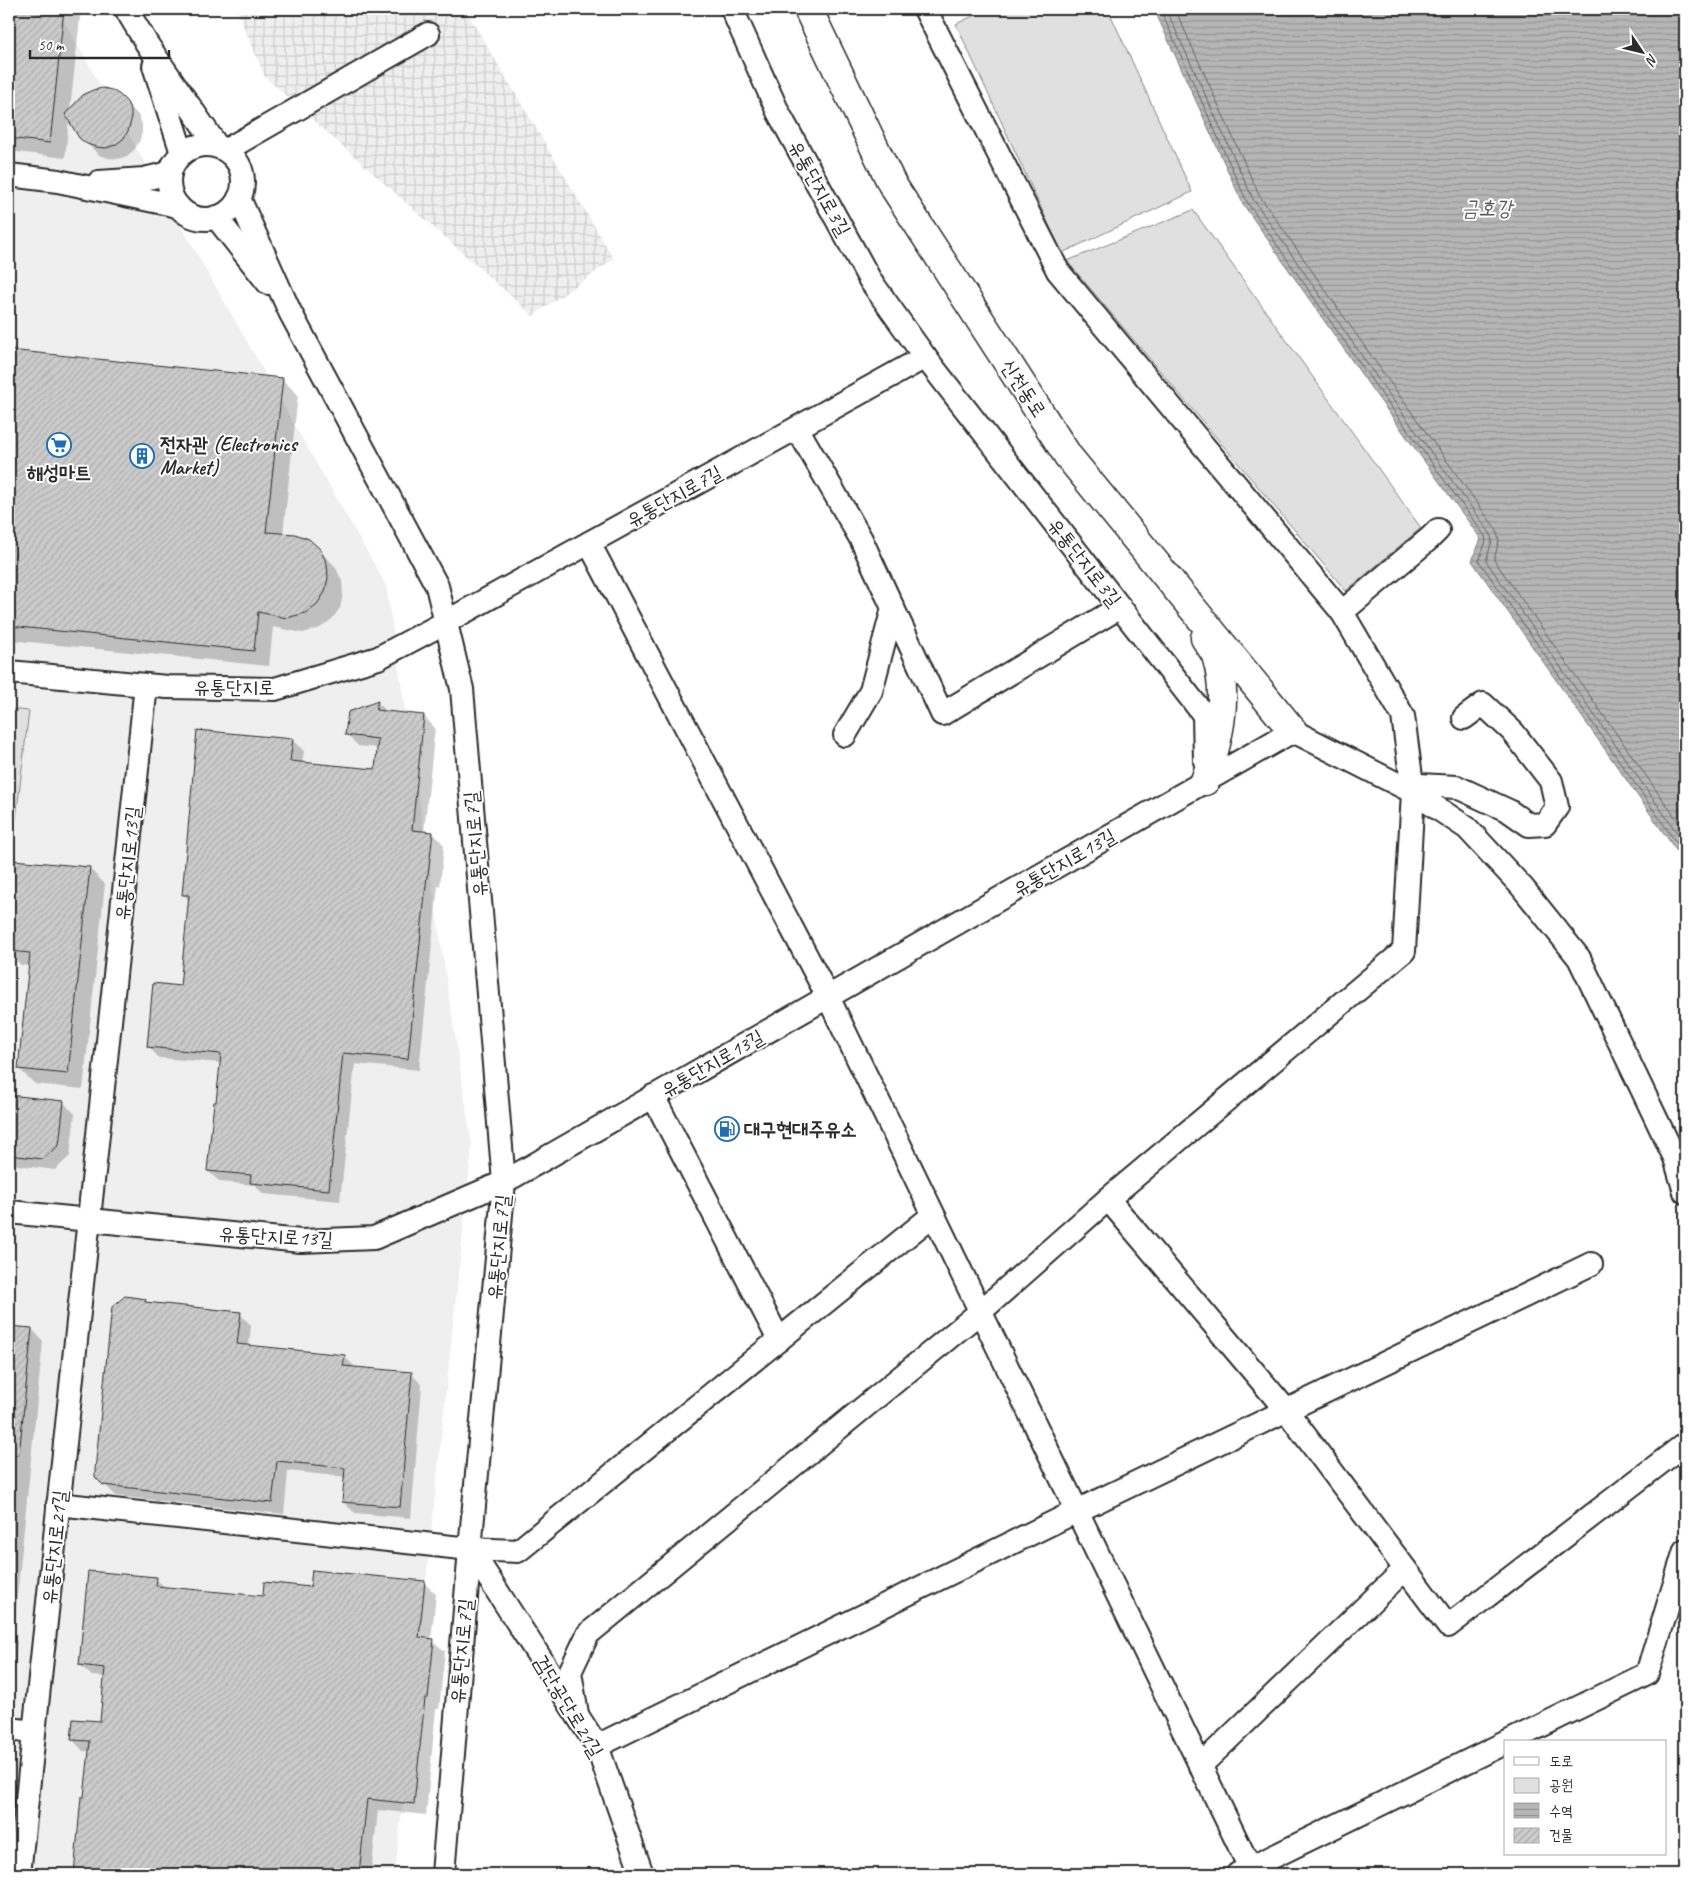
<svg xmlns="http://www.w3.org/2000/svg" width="1694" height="1883" font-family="Caveat,'Poor Story',sans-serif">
	<defs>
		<pattern id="industrial-grid" width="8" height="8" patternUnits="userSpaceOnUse" patternTransform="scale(1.25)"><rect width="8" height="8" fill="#efefef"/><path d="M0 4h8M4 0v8" fill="none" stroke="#cdcdcd"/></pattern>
		<pattern id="water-rules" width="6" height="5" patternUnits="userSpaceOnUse" patternTransform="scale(1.25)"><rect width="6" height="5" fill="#b6b6b6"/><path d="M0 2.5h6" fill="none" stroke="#949494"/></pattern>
		<pattern id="building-hatch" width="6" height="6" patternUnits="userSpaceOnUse" patternTransform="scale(1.25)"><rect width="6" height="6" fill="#cbcbcb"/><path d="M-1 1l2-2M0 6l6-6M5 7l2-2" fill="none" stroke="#aeaeae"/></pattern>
	</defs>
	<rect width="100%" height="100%" fill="#fff"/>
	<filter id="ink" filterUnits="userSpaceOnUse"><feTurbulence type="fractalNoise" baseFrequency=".02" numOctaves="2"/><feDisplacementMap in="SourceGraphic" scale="10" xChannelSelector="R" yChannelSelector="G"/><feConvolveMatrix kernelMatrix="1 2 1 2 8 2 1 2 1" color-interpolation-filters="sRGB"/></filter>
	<g filter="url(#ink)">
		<!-- built -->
		<polygon fill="#efefef" points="9,9 57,9 386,585 472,1146 395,1874 9,1874"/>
		<!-- industrial -->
		<polygon fill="url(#industrial-grid)" points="236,9 465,9 614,259 533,316 265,77"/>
		<!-- green -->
		<g fill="#e0e0e0" stroke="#868686">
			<polygon points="988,9 1108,9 1192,192 1062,253 956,24"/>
			<polygon points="1193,210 1421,528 1346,591 1067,261"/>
			<polygon points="9,709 29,711 9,876"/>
		</g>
		<!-- water -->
		<polygon fill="url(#water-rules)" stroke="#7e7e7e" points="1154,9 1685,9 1685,863 1472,561 1481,539 1371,388 1243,204"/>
		<!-- shadow -->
		<g fill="#0003">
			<polygon points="9,9 81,9 70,110 120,96 138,115 142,124 142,133 139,142 134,150 127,156 118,159 108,158 99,155 80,137 69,119 65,158 9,151"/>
			<polygon points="9,351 282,379 298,395 283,534 319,550 335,566 342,581 343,594 340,608 332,619 320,628 303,633 273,627 269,666 9,640"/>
			<polygon points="377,702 387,712 424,716 435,728 424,832 433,833 444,845 440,886 438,886 419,1070 355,1064 340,1201 263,1194 255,1185 220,1182 208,1171 221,1063 159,1058 148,1046 181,987 189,901 183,894 292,740 304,751 302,763 376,771 378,748 358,746 347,734"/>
			<polygon points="14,862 90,869 105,884 83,1089 35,1084 19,1069 30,966 21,965 9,953 9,919"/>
			<polygon points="9,1096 64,1103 75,1114 70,1156 55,1170 9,1164"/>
			<polygon points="145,1300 149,1303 240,1314 251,1325 249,1346 344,1356 355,1367 411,1373 422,1385 411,1518 355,1513 343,1502 345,1477 288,1471 284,1514 116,1496 96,1476"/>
			<polygon points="9,1327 32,1329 43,1341 13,1637 17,1642 11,1704 9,1704"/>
			<polygon points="156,1579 166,1588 264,1597 311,1588 424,1583 436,1594 431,1640 445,1651 439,1709 436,1709 426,1815 378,1810 371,1874 58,1874 59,1870 75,1871 85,1798 90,1751 83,1751 72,1739 101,1723 106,1677 92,1676 80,1665"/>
		</g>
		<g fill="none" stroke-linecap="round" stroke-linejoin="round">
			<!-- shore -->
			<g stroke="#636363" stroke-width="1">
				<polyline points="1160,9 1247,202 1375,385 1485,536 1486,541 1479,561 1685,855"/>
				<polyline points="1166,9 1253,199 1380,382 1490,533 1492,541 1486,561 1685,844"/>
				<polyline points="1175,9 1259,195 1386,377 1496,529 1499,540 1494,560 1685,831"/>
			</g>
		</g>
		<!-- building -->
		<g fill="url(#building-hatch)" stroke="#2b2b2b">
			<polygon points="9,9 64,9 50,143 9,138"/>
			<polygon points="103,88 112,90 120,95 127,102 131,111 131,121 128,131 123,139 115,145 106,148 96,147 87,144 79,138 65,114 84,94 93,90"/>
			<polygon points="9,350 283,378 266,532 295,534 309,539 320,549 327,564 328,578 325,592 317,604 305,613 287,618 258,612 254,651 9,626"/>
			<polygon points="378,701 376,710 424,715 412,830 433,832 428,875 427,875 408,1059 343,1053 329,1190 250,1183 251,1175 207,1171 214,1102 216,1102 221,1054 147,1047 153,983 180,986 189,895 182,895 197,730 293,739 290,761 375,769 378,739 345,735 348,712"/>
			<polygon points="13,860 90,867 68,1074 18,1069 30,953 9,951 9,906"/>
			<polygon points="9,1095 64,1101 59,1145 43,1159 9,1155"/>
			<polygon points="125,1296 146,1299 145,1302 241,1312 237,1344 345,1355 343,1366 412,1372 400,1507 342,1502 345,1468 277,1461 272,1503 103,1485 95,1477 95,1470 112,1307"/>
			<polygon points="9,1326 32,1328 19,1455 9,1455"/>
			<polygon points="312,1570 425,1581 419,1637 434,1639 428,1698 425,1698 414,1804 367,1799 359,1874 120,1874 96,1872 96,1874 74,1874 81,1797 84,1797 90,1741 71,1740 73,1719 100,1721 105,1668 79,1665 88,1571 157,1577 156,1586 263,1596 264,1582 310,1587"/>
		</g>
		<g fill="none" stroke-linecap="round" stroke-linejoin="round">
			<defs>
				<g id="minor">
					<polyline points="126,9 147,44 217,146"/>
					<polyline points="732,9 778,112 870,280 925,357 1204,715 1205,761"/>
					<polyline points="925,9 1058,271 1342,612"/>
					<polyline points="154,66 182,153"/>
					<circle cx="206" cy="182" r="37"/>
					<polyline points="226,150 428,34"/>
					<polyline points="9,175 58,181 178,206"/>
					<polyline points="99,182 144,179 170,173"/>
					<polyline points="239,198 290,312 437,586 462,689 504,1182 470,1549 443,1874"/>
					<polyline points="216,217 268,283"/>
					<polyline points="797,428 861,539 942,714 1120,607"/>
					<polyline points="589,543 828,997 1250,1868"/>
					<polyline points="9,672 167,687 275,689 378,658 446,622 925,357"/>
					<polyline points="845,735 871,691 893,608"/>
					<polyline points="1413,792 1419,785 1457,787 1509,811 1529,825 1545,824 1557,807 1551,781 1513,732 1483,704 1464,718"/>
					<polyline points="653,1096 779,1340"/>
					<polyline points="1108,1199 1286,1410 1448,1626 1685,1444"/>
					<polyline points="9,1212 301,1241 374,1238 504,1182 1293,731 1413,792 1467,828 1522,887 1579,958 1675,1158 1685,1192"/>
					<polyline points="58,1504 470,1549 518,1551 933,1215"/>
					<polyline points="470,1549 597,1746 642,1874"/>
					<polyline points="577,1714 570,1672 588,1634 980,1312 1108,1199 1404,951 1413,792 1403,716 1342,612 1430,538 1438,530"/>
					<polyline points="9,1729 34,1732"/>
					<polyline points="1508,1742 1647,1674 1685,1550"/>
					<polyline points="597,1746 1077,1511 1591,1264"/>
					<polyline points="1200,1766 1405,1569"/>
					<polyline points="19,1874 146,685"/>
					<polyline points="1238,1874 1505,1743"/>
				</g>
				<g id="major">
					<polyline points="808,9 892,184 1068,456 1293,731"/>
					<path d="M1205 638C1209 645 1215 651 1217 659 1229 700 1218 742 1205 781"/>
				</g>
			</defs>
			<!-- minor casing -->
			<use href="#minor" stroke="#2b2b2b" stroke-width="26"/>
			<!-- major casing -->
			<use href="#major" stroke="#2b2b2b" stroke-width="31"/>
			<!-- minor -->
			<use href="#minor" stroke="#fff" stroke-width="22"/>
			<!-- major -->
			<use href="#major" stroke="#fff" stroke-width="28"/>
		</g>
	</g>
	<!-- icons -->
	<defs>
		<symbol id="supermarket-ring" viewBox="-11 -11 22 22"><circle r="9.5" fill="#fff" stroke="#1f6fb2" stroke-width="1.5"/><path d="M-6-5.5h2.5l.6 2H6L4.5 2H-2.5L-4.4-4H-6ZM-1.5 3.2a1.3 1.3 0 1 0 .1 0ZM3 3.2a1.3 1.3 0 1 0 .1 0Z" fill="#1f6fb2"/></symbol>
		<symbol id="building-ring" viewBox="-11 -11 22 22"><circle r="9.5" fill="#fff" stroke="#1f6fb2" stroke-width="1.5"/><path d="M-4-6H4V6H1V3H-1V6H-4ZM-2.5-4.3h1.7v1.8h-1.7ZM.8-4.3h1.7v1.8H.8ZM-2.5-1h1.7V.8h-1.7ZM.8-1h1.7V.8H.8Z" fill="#1f6fb2"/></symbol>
		<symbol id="fuel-ring" viewBox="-11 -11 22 22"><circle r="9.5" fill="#fff" stroke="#1f6fb2" stroke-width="1.5"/><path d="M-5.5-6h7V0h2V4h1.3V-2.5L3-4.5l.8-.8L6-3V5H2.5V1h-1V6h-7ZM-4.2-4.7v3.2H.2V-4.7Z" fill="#1f6fb2"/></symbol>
	</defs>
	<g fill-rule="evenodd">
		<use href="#supermarket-ring" x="45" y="431" width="28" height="28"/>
		<use href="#building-ring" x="128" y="442" width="28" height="28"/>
		<use href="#fuel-ring" x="713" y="1115" width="28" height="28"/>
	</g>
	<g text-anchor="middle" stroke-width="4" stroke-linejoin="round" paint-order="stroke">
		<!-- street labels -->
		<g font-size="20" fill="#2b2b2b" stroke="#fff">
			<text transform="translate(820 188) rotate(61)" y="7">유통단지로3길</text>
			<text transform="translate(1024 388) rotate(57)" y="7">신천동로</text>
			<text transform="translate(674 496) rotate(-29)" y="7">유통단지로7길</text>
			<text transform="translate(1085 562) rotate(52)" y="7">유통단지로3길</text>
			<text x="234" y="694">유통단지로</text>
			<text transform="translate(475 844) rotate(-95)" y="7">유통단지로7길</text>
			<text transform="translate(1064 862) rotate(-30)" y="7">유통단지로13길</text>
			<text transform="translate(127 863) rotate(-84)" y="7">유통단지로13길</text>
			<text transform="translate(712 1063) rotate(-30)" y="7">유통단지로13길</text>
			<text transform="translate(276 1236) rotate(3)" y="7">유통단지로13길</text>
			<text transform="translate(498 1247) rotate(-85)" y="7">유통단지로7길</text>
			<text transform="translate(54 1547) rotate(-84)" y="7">유통단지로21길</text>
			<text transform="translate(461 1651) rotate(-85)" y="7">유통단지로7길</text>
			<text transform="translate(569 1706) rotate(59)" y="7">검단공단로21길</text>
		</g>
		<!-- poi labels -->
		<g font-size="20" font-weight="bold" fill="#2b2b2b" stroke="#fff" text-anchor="start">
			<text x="160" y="451">전자관 (Electronics<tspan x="160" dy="23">Market)</tspan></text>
			<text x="59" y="479" text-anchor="middle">해성마트</text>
			<text x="744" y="1136">대구현대주유소</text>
		</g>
		<!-- water labels -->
		<g font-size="21" font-style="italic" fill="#5c5c5c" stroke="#fff">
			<text x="1487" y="215">금호강</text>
		</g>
	</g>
	<!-- margin -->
	<rect width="1694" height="1883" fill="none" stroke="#fff" stroke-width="30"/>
	<rect x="15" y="15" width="1664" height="1853" fill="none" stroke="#2b2b2b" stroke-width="2" filter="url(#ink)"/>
	<!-- legend -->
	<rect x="1504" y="1740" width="162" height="115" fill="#ffffff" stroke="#aaaaaa"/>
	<rect x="1514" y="1757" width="25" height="8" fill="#ffffff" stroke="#aaaaaa"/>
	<text x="1549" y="1766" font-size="15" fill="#2b2b2b">도로</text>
	<rect x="1514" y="1778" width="25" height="15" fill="#e0e0e0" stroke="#aaaaaa"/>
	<text x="1549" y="1790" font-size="15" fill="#2b2b2b">공원</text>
	<rect x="1514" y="1803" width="25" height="15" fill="url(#water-rules)" stroke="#aaaaaa"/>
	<text x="1549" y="1816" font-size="15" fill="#2b2b2b">수역</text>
	<rect x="1514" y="1828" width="25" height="15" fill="url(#building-hatch)" stroke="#aaaaaa"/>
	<text x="1549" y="1840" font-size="15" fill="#2b2b2b">건물</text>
	<!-- north arrow -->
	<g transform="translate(1642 52) rotate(125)" stroke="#ffffff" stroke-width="4" paint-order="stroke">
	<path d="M0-4L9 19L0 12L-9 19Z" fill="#2b2b2b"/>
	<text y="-8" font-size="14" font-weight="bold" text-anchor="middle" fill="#2b2b2b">N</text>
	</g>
	<!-- scale -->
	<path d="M30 50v8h139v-8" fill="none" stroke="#2b2b2b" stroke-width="2.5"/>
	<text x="38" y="50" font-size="15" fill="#2b2b2b" stroke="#ffffff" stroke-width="4" paint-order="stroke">50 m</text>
</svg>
